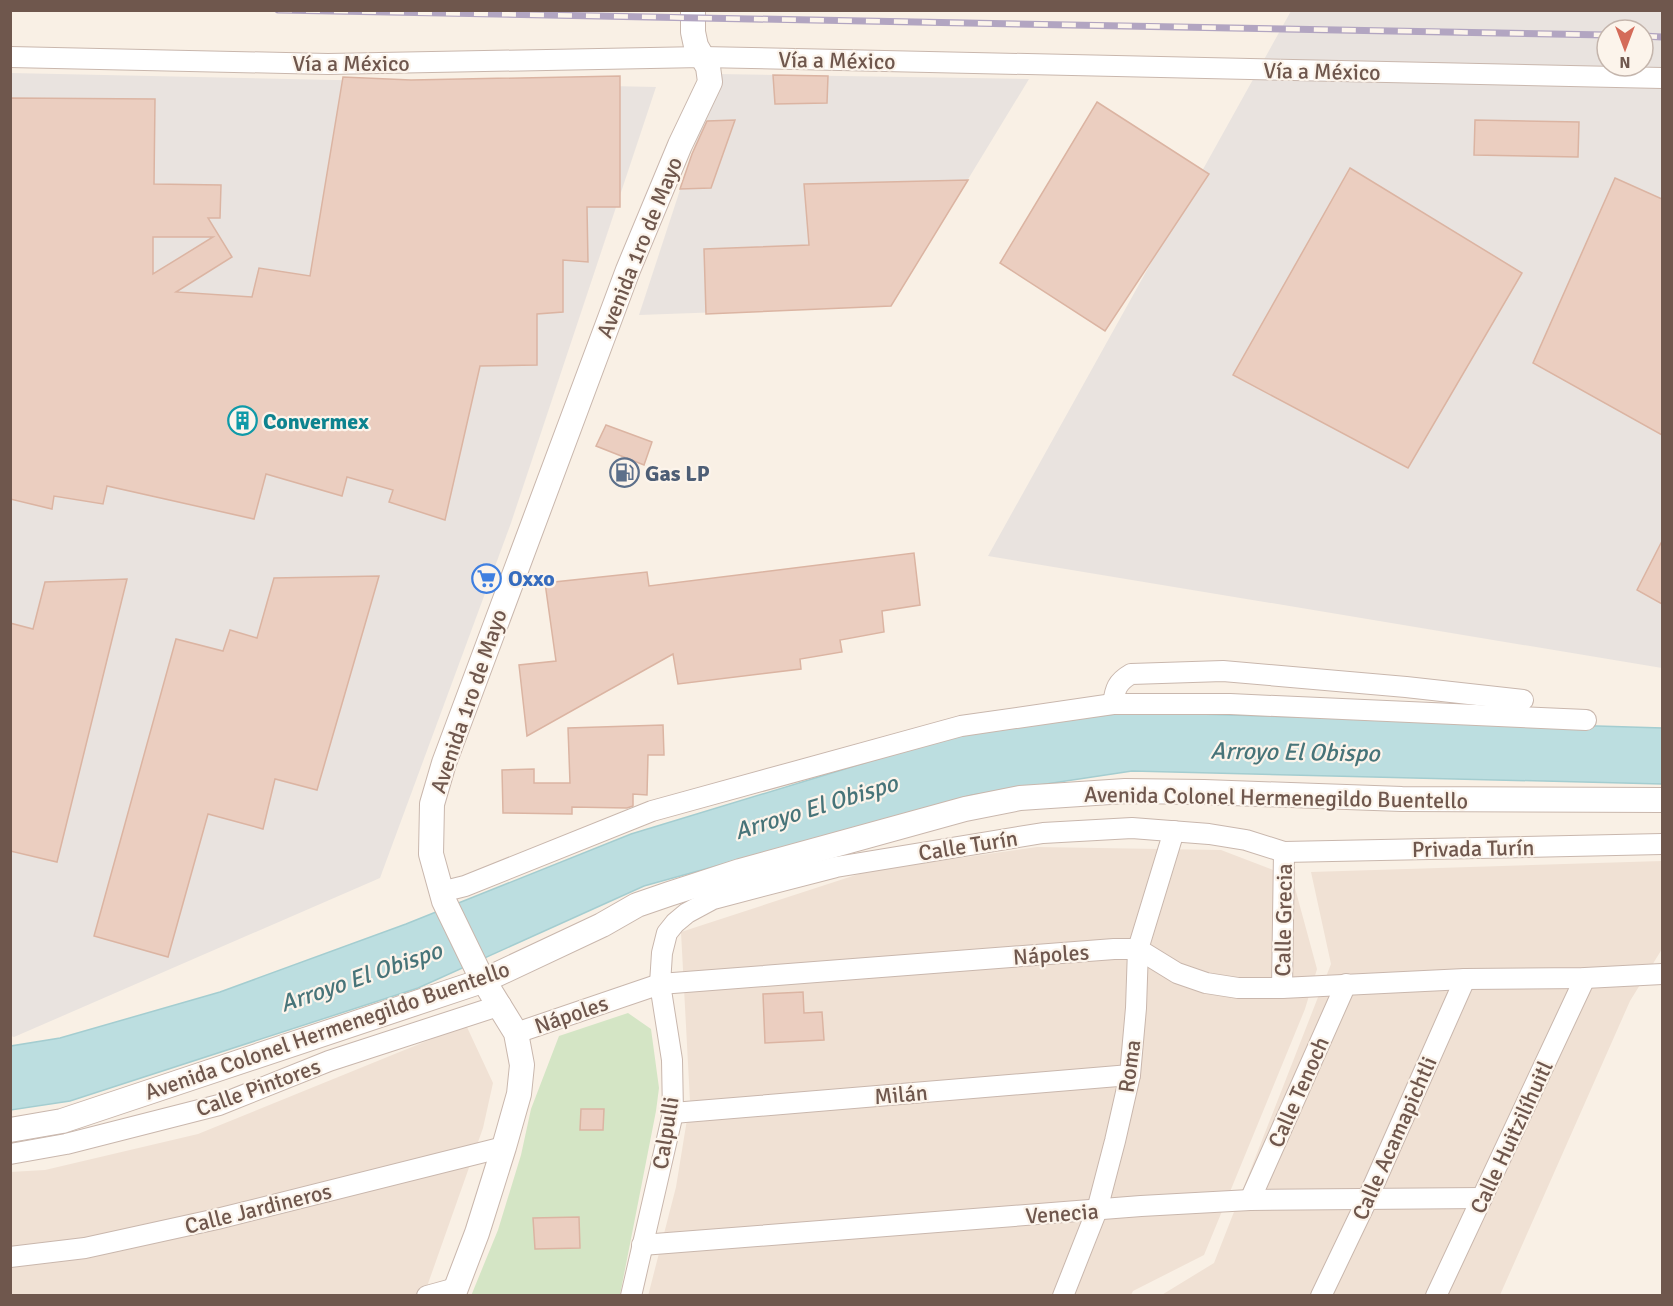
<svg xmlns="http://www.w3.org/2000/svg" width="1673" height="1306" font-family="Signika,sans-serif">
	<rect width="100%" height="100%" fill="#f9f0e5"/>
	<!-- residential -->
	<g fill="#f0e1d4">
		<polygon points="1037,847 1221,850 1292,877 1317,969 1305,1009 1204,1255 1133,1291 1131,1295 648,1296 676,1187 690,1101 681,932 868,871"/>
		<polygon points="1662,861 1662,949 1630,1001 1500,1295 1160,1296 1214,1263 1331,964 1311,872"/>
		<polygon points="466,1025 493,1083 483,1128 424,1295 11,1295 10,1172 45,1170 198,1134"/>
	</g>
	<!-- industrial -->
	<g fill="#e9e3df" fill-rule="evenodd">
		<path d="M1291 11H1662V668L988 556ZM1607 30H1643V66H1607Z"/>
		<polygon points="11,73 656,87 511,523 380,878 14,1037 11,1036"/>
		<polygon points="718,74 1029,79 891,306 639,315"/>
	</g>
	<!-- green -->
	<polygon fill="#d4e5c5" points="628,1013 651,1029 659,1088 656,1111 620,1295 471,1296 498,1230 521,1155 531,1109 559,1036"/>
	<!-- water -->
	<polygon fill="#bcdee0" stroke="#a4cdd0" stroke-width="1.5" points="1131,712 1662,728 1662,784 1132,771 972,795 644,886 418,988 70,1101 11,1110 11,1046 60,1038 220,992 406,924 631,834 960,734"/>
	<!-- building -->
	<g fill="#ebcec0" stroke="#dbb4a2" stroke-width="1.5" fill-rule="evenodd">
		<polygon points="773,75 828,76 827,103 775,104"/>
		<path d="M620 76V207H587L588 262 563 260V312L537 314V365L480 366 445 520 389 502 393 490 347 477 342 496 266 474 254 519 107 486 103 504 54 496 52 509 10 499V98L155 99 154 184 221 185 220 218H208L232 257 176 292 252 297 259 268 310 276 343 77 411 80ZM153 237H213L153 274Z"/>
		<polygon points="1097,102 1209,174 1105,331 1000,263"/>
		<polygon points="735,120 711,188 680,189 692,154 707,121"/>
		<polygon points="1475,120 1579,122 1578,157 1474,155"/>
		<polygon points="1350,168 1522,273 1408,468 1233,375"/>
		<polygon points="1615,178 1662,199 1662,435 1533,363"/>
		<polygon points="968,180 891,306 706,314 704,249 809,245 804,184"/>
		<polygon points="606,425 652,442 644,465 596,446"/>
		<polygon points="1662,541 1662,604 1637,590"/>
		<polygon points="914,553 920,605 882,611 884,632 840,640 842,652 800,659 801,669 678,684 673,654 527,736 519,665 556,661 545,583 647,572 649,586"/>
		<polygon points="379,576 317,790 275,779 263,829 208,814 168,957 94,936 176,639 223,651 230,630 257,638 274,578"/>
		<polygon points="127,579 57,862 10,851 10,623 33,629 45,582"/>
		<polygon points="663,725 664,755 648,755 647,795 633,794 633,806 627,808 572,807 572,814 503,813 502,770 534,769 534,783 570,783 568,728"/>
		<polygon points="803,992 804,1013 822,1012 824,1040 765,1043 763,994"/>
		<polygon points="581,1109 604,1109 603,1130 580,1130"/>
		<polygon points="579,1217 580,1248 535,1249 533,1218"/>
	</g>
	<g fill="none" stroke-linecap="round" stroke-linejoin="round">
		<defs>
			<g id="minor">
				<polyline points="10,57 328,64 702,57 1662,78"/>
				<path d="M1113 704C1115 689 1117 682 1131 674L1223 671 1406 687 1523 700"/>
				<polyline points="441,892 465,886 652,811 961,726 1113,704 1230,704 1586,720"/>
				<polyline points="1282,988 1284,852"/>
				<polyline points="516,1033 660,984 1114,949 1138,949 1177,973 1206,983 1238,988 1282,988 1465,979 1585,978 1662,974"/>
				<polyline points="673,1113 1130,1075"/>
				<polyline points="10,1154 66,1144 219,1105 329,1061 501,1005"/>
				<polyline points="1250,1200 1346,984"/>
				<polyline points="642,1245 1141,1206 1250,1200 1482,1198"/>
				<polyline points="10,1257 85,1248 217,1219 504,1147"/>
				<polyline points="427,1296 456,1288"/>
				<polyline points="631,1296 673,1113 672,1060 660,984 662,953 667,933 675,923 687,913 713,899 836,867 1043,833 1132,828 1209,834 1246,840 1284,852 1662,844"/>
				<polyline points="1063,1296 1097,1210 1115,1141 1130,1075 1136,1008 1138,949 1174,831"/>
				<polyline points="1321,1296 1367,1200 1465,979"/>
				<polyline points="1436,1296 1585,978"/>
			</g>
			<g id="tertiary">
				<polyline points="10,1130 62,1121 485,980 602,925 637,905 669,894 740,871 965,809 1020,798 1125,791 1204,792 1402,799 1662,800"/>
				<polyline points="453,1296 477,1233 504,1147 519,1094 522,1065 516,1033 479,973 444,901 431,854 432,804 444,763 628,270 680,145 710,82 708,67 696,46 693,32 693,10"/>
			</g>
		</defs>
		<!-- minor casing -->
		<use href="#minor" stroke="#c9b7ad" stroke-width="22"/>
		<!-- tertiary casing -->
		<use href="#tertiary" stroke="#c9b7ad" stroke-width="26"/>
		<!-- minor -->
		<use href="#minor" stroke="#fff" stroke-width="20"/>
		<!-- tertiary -->
		<use href="#tertiary" stroke="#fff" stroke-width="24"/>
		<defs>
			<g id="rail">
				<polyline points="278,10 1607,35"/>
				<polyline points="1643,36 1662,37"/>
			</g>
		</defs>
		<!-- rail casing -->
		<use href="#rail" stroke="#b2a5c1" stroke-width="7"/>
		<!-- rail -->
		<use href="#rail" stroke="#fcf4eb" stroke-width="4.5" stroke-dasharray="14" stroke-linecap="butt"/>
	</g>
	<!-- icons -->
	<defs>
		<symbol id="building-ring" viewBox="-11 -11 22 22"><circle r="9.5" fill="#fcf4eb" stroke="#0f9aa8" stroke-width="1.5"/><path d="M-4-6H4V6H1V3H-1V6H-4ZM-2.5-4.3h1.7v1.8h-1.7ZM.8-4.3h1.7v1.8H.8ZM-2.5-1h1.7V.8h-1.7ZM.8-1h1.7V.8H.8Z" fill="#0f9aa8"/></symbol>
		<symbol id="fuel-ring" viewBox="-11 -11 22 22"><circle r="9.5" fill="#fcf4eb" stroke="#5c6f8a" stroke-width="1.5"/><path d="M-5.5-6h7V0h2V4h1.3V-2.5L3-4.5l.8-.8L6-3V5H2.5V1h-1V6h-7ZM-4.2-4.7v3.2H.2V-4.7Z" fill="#5c6f8a"/></symbol>
		<symbol id="supermarket-ring" viewBox="-11 -11 22 22"><circle r="9.5" fill="#fcf4eb" stroke="#3f7fe0" stroke-width="1.5"/><path d="M-6-5.5h2.5l.6 2H6L4.5 2H-2.5L-4.4-4H-6ZM-1.5 3.2a1.3 1.3 0 1 0 .1 0ZM3 3.2a1.3 1.3 0 1 0 .1 0Z" fill="#3f7fe0"/></symbol>
	</defs>
	<g fill-rule="evenodd">
		<use href="#building-ring" x="226" y="404" width="33" height="33"/>
		<use href="#fuel-ring" x="608" y="456" width="33" height="33"/>
		<use href="#supermarket-ring" x="470" y="562" width="33" height="33"/>
	</g>
	<g text-anchor="middle" stroke-width="4.5" stroke-linejoin="round" paint-order="stroke">
		<!-- street labels -->
		<g font-size="22" fill="#6f574d" stroke="#fcf4eb">
			<text transform="translate(837 60) rotate(1)" y="8">Vía a México</text>
			<text x="351" y="71">Vía a México</text>
			<text transform="translate(1322 71) rotate(1)" y="8">Vía a México</text>
			<text transform="translate(639 247) rotate(-68)" y="8">Avenida 1ro de Mayo</text>
			<text transform="translate(468 701) rotate(-71)" y="8">Avenida 1ro de Mayo</text>
			<text transform="translate(1276 797) rotate(1)" y="8">Avenida Colonel Hermenegildo Buentello</text>
			<text transform="translate(968 845) rotate(-9)" y="8">Calle Turín</text>
			<text transform="translate(1473 848) rotate(-1)" y="8">Privada Turín</text>
			<text transform="translate(1283 920) rotate(-89)" y="8">Calle Grecia</text>
			<text transform="translate(1051 954) rotate(-4)" y="8">Nápoles</text>
			<text transform="translate(571 1014) rotate(-19)" y="8">Nápoles</text>
			<text transform="translate(327 1030) rotate(-19)" y="8">Avenida Colonel Hermenegildo Buentello</text>
			<text transform="translate(1129 1066) rotate(-82)" y="8">Roma</text>
			<text transform="translate(258 1087) rotate(-20)" y="8">Calle Pintores</text>
			<text transform="translate(1298 1092) rotate(-66)" y="8">Calle Tenoch</text>
			<text transform="translate(901 1094) rotate(-5)" y="8">Milán</text>
			<text transform="translate(665 1133) rotate(-81)" y="8">Calpulli</text>
			<text transform="translate(1511 1137) rotate(-65)" y="8">Calle Huitzilíhuitl</text>
			<text transform="translate(1394 1138) rotate(-66)" y="8">Calle Acamapichtli</text>
			<text transform="translate(258 1208) rotate(-14)" y="8">Calle Jardineros</text>
			<text transform="translate(1062 1213) rotate(-4)" y="8">Venecia</text>
		</g>
		<!-- culture labels -->
		<g font-size="22" font-weight="bold" fill="#0d838f" stroke="#fcf4eb" text-anchor="start">
			<text x="263" y="429">Convermex</text>
		</g>
		<!-- service labels -->
		<g font-size="22" font-weight="bold" fill="#4e5e75" stroke="#fcf4eb" text-anchor="start">
			<text x="645" y="481">Gas LP</text>
		</g>
		<!-- shop labels -->
		<g font-size="22" font-weight="bold" fill="#366cbe" stroke="#fcf4eb" text-anchor="start">
			<text x="508" y="586">Oxxo</text>
		</g>
		<!-- water labels -->
		<g font-size="24" font-style="italic" fill="#477479" stroke="#fcf4eb">
			<text transform="translate(1295 752) rotate(1)" y="8">Arroyo El Obispo</text>
			<text transform="translate(816 807) rotate(-17)" y="8">Arroyo El Obispo</text>
			<text transform="translate(361 977) rotate(-19)" y="8">Arroyo El Obispo</text>
		</g>
	</g>
	<!-- border -->
	<rect width="1673" height="1306" fill="none" stroke="#6f574d" stroke-width="24"/>
	<!-- north arrow -->
	<g transform="translate(1625 48) rotate(180)"><circle r="28" fill="#fcf4eb" stroke="#c4b5ac" stroke-width="1.5"/>
	<path d="M0-4.5L10 22L0 15L-10 22Z" fill="#d46b59"/>
	<text y="-9" font-size="16" font-weight="bold" text-anchor="middle" fill="#6f574d">N</text>
	</g>
</svg>
